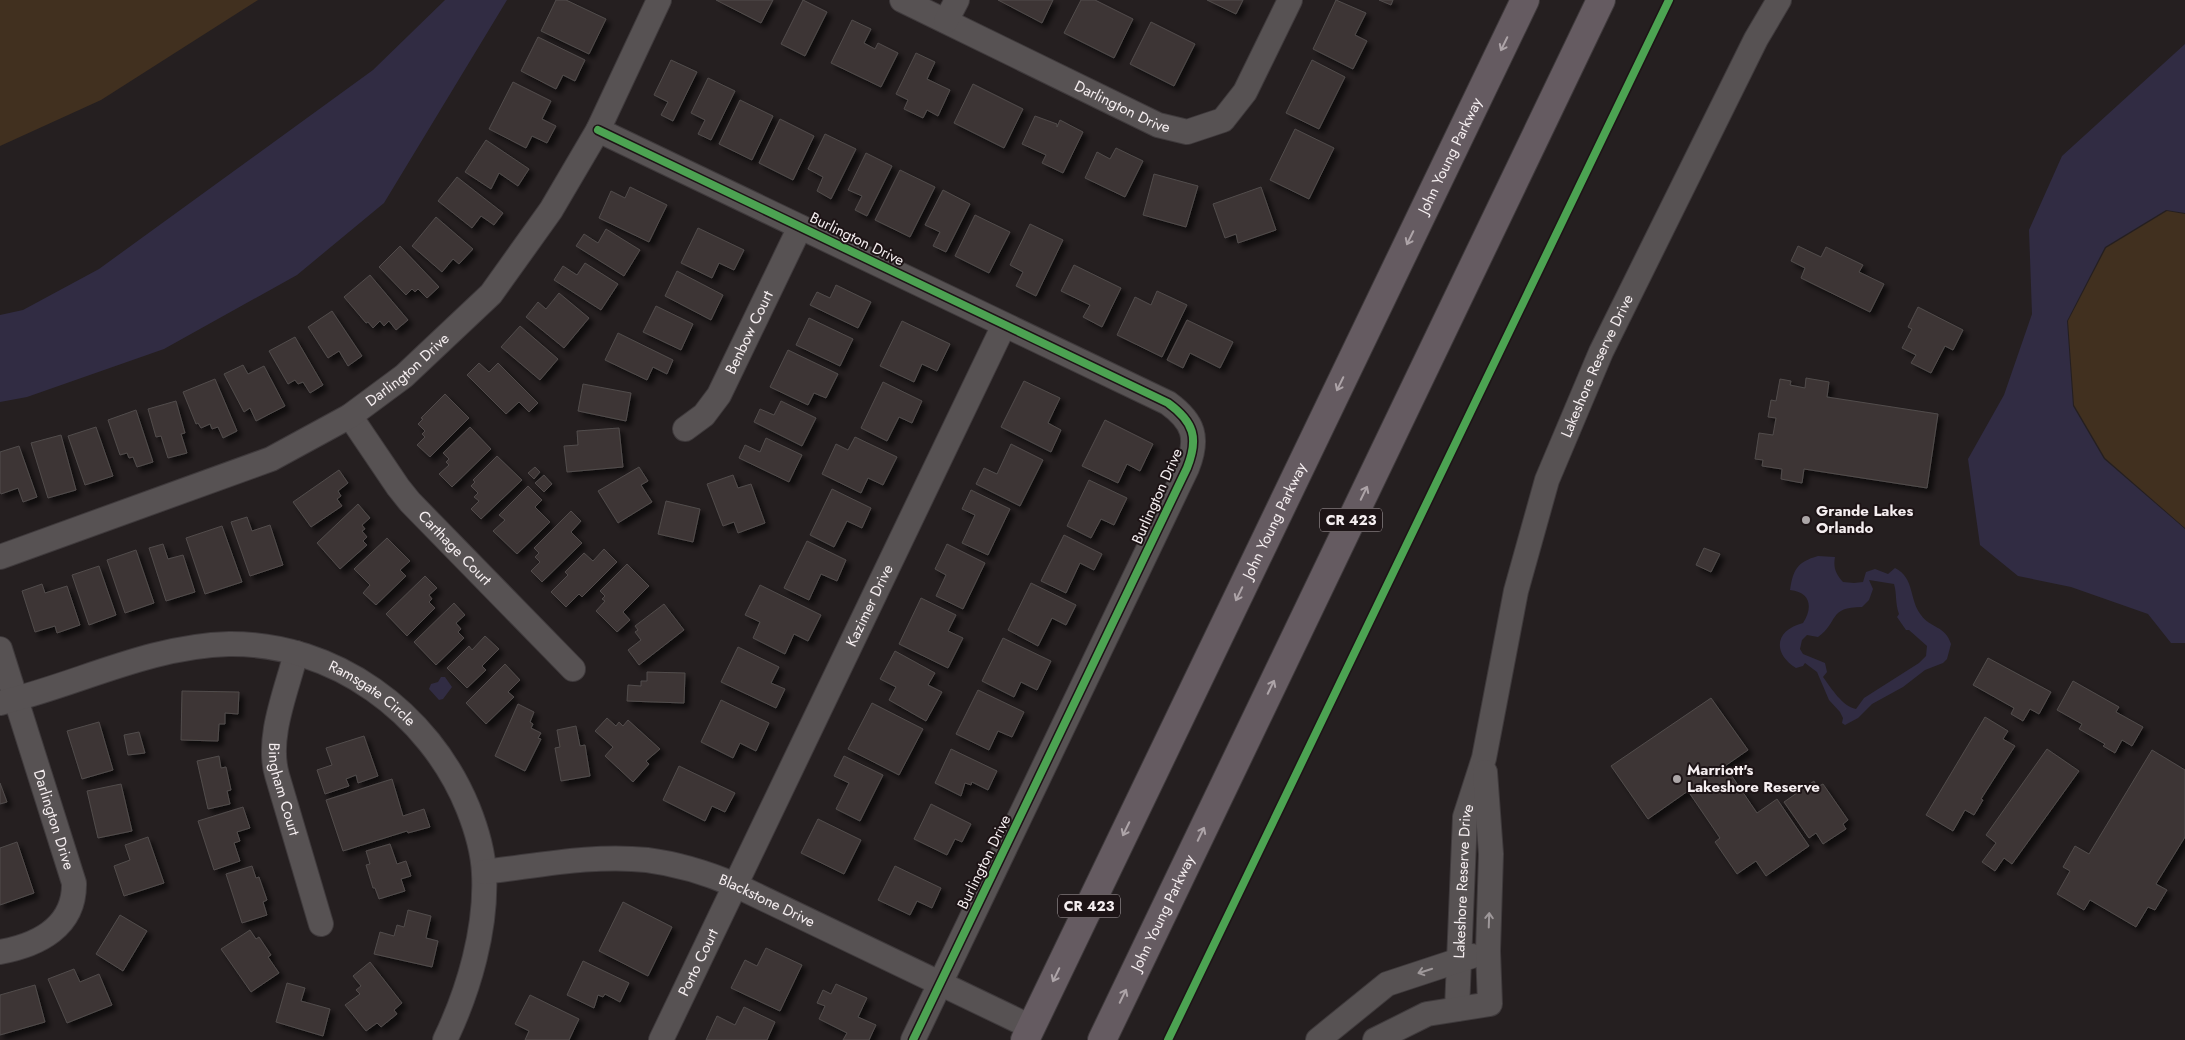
<svg xmlns="http://www.w3.org/2000/svg" width="2185" height="1040" font-family="Jost,sans-serif">
	<defs>
		<filter id="shadow"><feDropShadow dx="4.5" dy="4.5" stdDeviation="2.5" flood-color="#0009"/></filter>
	</defs>
	<rect width="100%" height="100%" fill="#251f20"/>
	<!-- green -->
	<g fill="#41301f">
		<polygon points="0,0 258,0 101,100 0,146"/>
		<polygon points="2167,211 2185,214 2185,528 2105,458 2074,405 2068,321 2106,248"/>
	</g>
	<!-- water -->
	<g fill="#312c43" fill-rule="evenodd">
		<polygon points="445,0 507,0 384,203 297,275 164,349 27,397 0,402 0,315 23,310 99,269 373,70"/>
		<polygon points="2185,44 2185,213 2166,210 2105,247 2067,321 2073,406 2104,459 2185,529 2185,643 2171,643 2148,614 2071,587 2018,576 1980,545 1968,459 2004,395 2032,314 2029,230 2062,156"/>
		<path d="M1818 556 1835 557C1833 568 1836 574 1843 582L1854 583 1863 582 1866 572 1875 569 1888 574 1895 568C1915 578 1909 600 1921 615 1931 629 1945 625 1951 644L1947 659 1943 663 1925 670 1903 687 1872 704 1858 718 1845 725 1842 723 1843 718 1840 712 1829 700 1817 672 1805 663 1803 666 1796 668C1772 653 1775 630 1803 623 1813 608 1811 592 1790 590 1793 570 1797 562 1818 556ZM1869 580 1894 584C1897 594 1895 603 1899 614L1897 617 1906 630H1909L1927 646 1926 656 1919 663 1864 698 1856 709C1842 706 1832 689 1823 677L1827 672 1825 663 1803 654 1800 649 1802 640 1807 635 1818 637C1839 622 1828 607 1862 607L1869 600 1873 589Z"/>
		<polygon points="441,677 445,677 452,687 443,699 439,700 429,689 431,684 438,682"/>
	</g>
	<!-- building -->
	<g fill="#3e3634" stroke="#514c4c" filter="url(#shadow)">
		<polygon points="556,0 566,0 606,19 589,54 541,31"/>
		<polygon points="716,0 773,0 761,23"/>
		<polygon points="803,0 827,12 805,56 781,44"/>
		<polygon points="998,0 1053,0 1042,23"/>
		<polygon points="1081,0 1095,0 1133,19 1114,58 1064,33"/>
		<polygon points="1207,0 1243,0 1236,14"/>
		<polygon points="1336,0 1366,13 1355,35 1367,41 1353,69 1313,49"/>
		<polygon points="1379,0 1393,0 1391,5"/>
		<polygon points="852,20 871,29 864,43 875,49 878,43 898,53 881,87 831,63"/>
		<polygon points="1151,22 1195,44 1174,86 1130,64"/>
		<polygon points="538,37 585,60 575,81 563,75 556,89 521,71"/>
		<polygon points="916,53 935,62 927,79 950,90 938,116 927,110 923,118 904,109 908,100 896,94"/>
		<polygon points="671,60 697,72 673,121 661,115 668,102 654,95"/>
		<polygon points="1312,60 1345,77 1319,129 1286,113"/>
		<polygon points="708,78 735,91 711,140 698,134 705,120 691,113"/>
		<polygon points="513,82 551,101 542,119 556,126 547,143 532,136 526,148 489,129"/>
		<polygon points="973,84 1023,109 1004,148 954,123"/>
		<polygon points="740,100 773,116 752,160 719,144"/>
		<polygon points="1035,116 1057,124 1057,127 1060,120 1083,132 1063,173 1042,163 1046,155 1022,144"/>
		<polygon points="780,119 814,136 793,180 759,163"/>
		<polygon points="1295,129 1334,148 1309,199 1270,180"/>
		<polygon points="825,134 856,149 831,199 817,191 823,177 808,169"/>
		<polygon points="486,140 529,169 518,186 499,173 491,189 465,172"/>
		<polygon points="1116,148 1143,161 1125,197 1085,178 1097,152 1110,159"/>
		<polygon points="866,153 892,166 867,216 855,210 862,196 848,190"/>
		<polygon points="900,170 935,187 910,237 875,220"/>
		<polygon points="1154,174 1198,186 1186,227 1143,215"/>
		<polygon points="457,177 503,213 494,225 481,216 472,228 438,201"/>
		<polygon points="630,187 667,205 649,242 599,218 611,191 625,198"/>
		<polygon points="1261,187 1276,230 1238,243 1236,234 1225,238 1213,204"/>
		<polygon points="943,190 970,204 946,252 933,246 940,232 925,225"/>
		<polygon points="975,215 1010,232 989,273 955,256"/>
		<polygon points="436,217 473,249 459,264 453,259 442,272 412,246"/>
		<polygon points="1030,224 1063,240 1036,296 1016,286 1023,272 1010,265"/>
		<polygon points="698,228 744,250 734,270 719,263 712,278 681,263"/>
		<polygon points="606,229 640,250 624,276 576,246 584,234 598,243"/>
		<polygon points="400,246 439,287 427,298 418,289 415,292 412,289 406,295 379,267"/>
		<polygon points="1798,246 1821,257 1826,247 1863,265 1859,272 1884,284 1870,312 1801,278 1805,268 1791,261"/>
		<polygon points="585,263 618,284 601,310 554,280 563,266 577,275"/>
		<polygon points="1074,265 1121,288 1102,327 1083,317 1090,305 1061,291"/>
		<polygon points="677,271 723,295 711,320 665,296"/>
		<polygon points="370,275 408,320 396,330 389,321 384,326 380,321 373,328 368,322 366,323 344,297"/>
		<polygon points="836,285 871,302 858,328 810,305 817,292 830,298"/>
		<polygon points="1157,291 1187,305 1162,357 1117,335 1135,297 1151,305"/>
		<polygon points="559,293 589,318 564,348 526,317 538,302 546,309"/>
		<polygon points="656,306 693,324 681,350 643,332"/>
		<polygon points="1918,307 1963,330 1953,350 1945,346 1931,373 1911,363 1916,355 1902,348 1912,329 1908,327"/>
		<polygon points="332,311 362,356 348,366 339,351 328,358 308,327"/>
		<polygon points="809,318 853,339 840,366 796,345"/>
		<polygon points="1187,320 1233,342 1220,368 1190,353 1183,368 1167,360"/>
		<polygon points="902,321 950,344 937,371 922,364 914,382 880,366"/>
		<polygon points="520,326 558,359 540,380 501,347"/>
		<polygon points="618,333 673,360 667,374 653,367 647,380 605,360"/>
		<polygon points="295,337 323,385 310,393 303,382 298,384 295,380 288,384 269,351"/>
		<polygon points="788,350 838,374 826,398 814,393 808,405 770,387"/>
		<polygon points="479,363 489,372 498,363 538,403 529,412 519,402 506,414 467,375"/>
		<polygon points="243,365 248,374 264,366 285,406 256,421 250,408 244,412 224,374"/>
		<polygon points="1806,378 1829,382 1827,397 1938,414 1927,488 1804,469 1802,483 1781,479 1782,469 1762,466 1763,460 1755,459 1759,433 1773,435 1776,418 1768,417 1771,400 1776,401 1780,379 1791,381 1790,385 1805,388"/>
		<polygon points="215,379 237,431 223,438 218,427 212,429 210,424 201,428 198,423 196,424 183,392"/>
		<polygon points="1024,381 1060,398 1048,423 1061,430 1051,452 1001,427"/>
		<polygon points="883,382 922,401 912,423 899,417 887,441 861,428"/>
		<polygon points="583,384 631,393 626,421 578,411"/>
		<polygon points="445,394 469,418 430,457 417,445 425,437 422,434 425,431 418,424 423,419 421,418"/>
		<polygon points="176,401 185,433 181,434 187,453 168,458 161,436 156,437 148,409"/>
		<polygon points="781,401 816,418 802,446 754,422 760,409 774,415"/>
		<polygon points="136,410 153,462 137,467 133,457 129,458 127,453 120,455 108,420"/>
		<polygon points="1105,420 1153,444 1140,471 1127,464 1118,483 1082,466"/>
		<polygon points="96,427 113,476 85,485 68,436"/>
		<polygon points="470,427 491,449 452,487 439,474 449,465 446,462 449,459 443,453"/>
		<polygon points="619,428 623,467 567,472 564,446 578,445 577,431"/>
		<polygon points="61,435 76,490 48,498 31,443"/>
		<polygon points="855,437 897,457 883,485 868,478 861,493 822,474 836,444 848,450"/>
		<polygon points="766,438 802,455 789,482 739,458 745,445 760,452"/>
		<polygon points="1011,444 1043,460 1020,506 976,484 984,468 997,474"/>
		<polygon points="19,446 37,497 23,502 18,488 1,494 0,492 0,452"/>
		<polygon points="497,456 522,480 481,519 471,509 479,501 474,497 478,493 471,486 475,482 473,480"/>
		<polygon points="535,467 540,472 534,479 528,473"/>
		<polygon points="639,467 648,481 641,485 652,502 618,523 598,491"/>
		<polygon points="339,470 348,483 338,491 341,496 337,499 342,506 311,527 293,502"/>
		<polygon points="544,475 552,484 544,492 535,483"/>
		<polygon points="733,475 738,488 751,484 765,523 738,533 734,522 723,526 707,484"/>
		<polygon points="1089,480 1127,498 1114,525 1101,519 1091,538 1067,526"/>
		<polygon points="528,486 542,500 535,507 550,522 517,554 493,531 505,520 499,515"/>
		<polygon points="832,489 871,508 862,528 847,521 834,547 810,535"/>
		<polygon points="971,490 1010,509 988,555 962,543 975,515 962,509"/>
		<polygon points="666,501 700,509 693,542 658,534"/>
		<polygon points="358,504 370,518 362,525 365,529 362,531 367,537 363,541 367,545 340,569 317,543"/>
		<polygon points="571,511 581,521 571,532 582,543 542,582 531,571 540,562 535,557 539,553 534,548"/>
		<polygon points="247,517 252,531 270,525 283,565 250,576 231,522"/>
		<polygon points="222,526 242,582 205,594 186,538"/>
		<polygon points="1064,535 1102,554 1094,570 1080,563 1066,593 1041,581"/>
		<polygon points="387,538 410,561 400,570 406,576 376,605 363,593 370,585 354,569"/>
		<polygon points="807,541 846,560 837,581 821,574 809,600 784,588"/>
		<polygon points="163,544 168,559 183,555 195,592 166,601 149,548"/>
		<polygon points="947,544 985,563 963,609 936,596 946,575 935,569"/>
		<polygon points="1704,548 1720,554 1711,572 1696,565"/>
		<polygon points="604,549 617,562 582,597 579,594 566,607 551,592 568,575 565,572 584,553 593,561"/>
		<polygon points="136,550 154,603 125,613 107,560"/>
		<polygon points="627,564 649,586 623,612 630,620 617,632 596,611 605,601 602,599 605,596 600,591"/>
		<polygon points="99,566 116,615 89,625 72,575"/>
		<polygon points="425,576 437,588 429,595 432,599 429,602 435,608 407,636 386,614"/>
		<polygon points="1031,583 1076,605 1066,625 1052,618 1038,646 1008,630"/>
		<polygon points="42,584 45,593 67,586 80,625 57,633 55,626 35,632 22,591"/>
		<polygon points="760,585 821,615 808,641 794,634 785,654 753,638 760,622 745,615"/>
		<polygon points="921,598 956,615 948,631 963,638 948,668 899,644"/>
		<polygon points="454,603 465,615 456,623 461,629 458,632 464,638 436,665 414,642"/>
		<polygon points="664,604 684,630 639,665 628,650 641,640 635,632 638,630 635,626"/>
		<polygon points="485,636 499,649 482,666 486,670 467,688 447,668 469,646 472,650"/>
		<polygon points="1003,638 1051,661 1037,690 1021,682 1014,697 982,681"/>
		<polygon points="738,647 779,667 771,683 785,689 776,708 721,682"/>
		<polygon points="895,651 935,673 928,685 942,692 926,721 889,700 896,687 880,679"/>
		<polygon points="1988,658 2051,692 2039,714 2030,709 2023,721 2011,714 2014,708 1973,685"/>
		<polygon points="505,664 520,680 508,692 514,697 486,724 466,703"/>
		<polygon points="647,672 685,673 684,703 627,701 628,685 641,686 641,681 647,681"/>
		<polygon points="2073,681 2119,707 2116,712 2143,727 2132,746 2122,740 2115,753 2103,746 2105,744 2079,729 2082,724 2057,710"/>
		<polygon points="978,690 1024,712 1012,737 998,731 989,750 956,734"/>
		<polygon points="182,691 239,692 238,714 225,713 225,724 219,724 218,741 181,740"/>
		<polygon points="1711,698 1748,750 1725,766 1757,813 1777,799 1809,846 1766,876 1756,861 1737,874 1715,842 1720,838 1688,791 1648,819 1611,766"/>
		<polygon points="721,700 769,723 756,751 740,743 733,758 701,742"/>
		<polygon points="872,703 923,729 899,775 848,749"/>
		<polygon points="518,704 534,712 530,722 533,724 531,728 541,733 538,738 541,739 525,771 495,756"/>
		<polygon points="1985,717 2008,731 2003,739 2015,746 1981,799 1983,800 1974,815 1965,810 1953,831 1926,815"/>
		<polygon points="607,718 616,726 619,722 623,726 628,720 660,749 646,761 649,764 633,782 605,756 613,747 595,731"/>
		<polygon points="99,722 113,770 82,779 67,731"/>
		<polygon points="576,726 580,746 585,745 590,776 561,781 555,748 560,747 557,730"/>
		<polygon points="139,732 145,753 128,755 124,735"/>
		<polygon points="364,736 378,776 358,783 356,775 346,779 349,786 325,794 317,770 332,765 326,748"/>
		<polygon points="951,749 997,771 988,790 972,782 971,785 965,783 961,796 935,783"/>
		<polygon points="2047,749 2079,771 2012,864 2004,858 1995,871 1982,862 1996,843 1986,835"/>
		<polygon points="2152,750 2185,770 2185,837 2156,884 2167,890 2155,910 2148,907 2136,927 2090,900 2084,910 2057,894 2070,871 2063,867 2075,846 2089,854"/>
		<polygon points="219,756 221,768 226,767 231,790 227,791 230,804 208,809 197,761"/>
		<polygon points="844,756 883,775 860,821 836,809 849,783 834,776"/>
		<polygon points="679,766 735,793 725,812 712,806 705,821 663,800"/>
		<polygon points="392,779 403,816 424,809 430,827 408,833 407,831 343,851 326,800"/>
		<polygon points="1814,781 1817,787 1823,784 1848,820 1843,824 1846,829 1823,844 1816,833 1809,838 1784,802"/>
		<polygon points="0,783 7,802 0,804"/>
		<polygon points="121,784 132,831 98,838 87,791"/>
		<polygon points="931,804 971,824 962,842 955,839 947,855 914,839"/>
		<polygon points="243,807 250,828 237,832 240,841 234,843 240,861 214,870 198,821"/>
		<polygon points="818,819 861,840 844,874 801,853"/>
		<polygon points="148,837 164,883 124,896 114,866 130,860 125,845"/>
		<polygon points="17,842 34,893 0,905 0,848"/>
		<polygon points="390,844 397,864 406,861 411,876 401,879 405,891 379,899 375,888 373,888 366,865 370,864 366,851"/>
		<polygon points="252,866 256,878 259,877 267,900 263,902 267,915 242,923 226,874"/>
		<polygon points="895,866 941,888 932,908 917,901 910,915 878,900"/>
		<polygon points="623,902 672,927 648,976 599,951"/>
		<polygon points="408,910 431,916 426,938 438,941 432,967 374,954 380,932 394,936 397,925 404,927"/>
		<polygon points="120,915 147,931 123,971 96,954"/>
		<polygon points="250,930 256,939 259,937 271,955 268,957 279,973 251,992 221,949"/>
		<polygon points="766,948 802,965 780,1011 731,988 745,960 757,966"/>
		<polygon points="583,961 629,983 620,1002 605,994 603,997 598,995 594,1008 567,995"/>
		<polygon points="370,962 402,1003 394,1010 397,1014 381,1027 377,1023 366,1031 345,1005 360,994 356,990 361,986 353,976"/>
		<polygon points="74,969 80,982 99,974 112,1005 67,1023 48,979"/>
		<polygon points="287,983 305,988 301,1001 330,1009 323,1036 276,1022"/>
		<polygon points="836,984 867,998 858,1017 876,1025 869,1040 843,1040 847,1033 819,1019 825,1006 817,1003 823,990 831,994"/>
		<polygon points="35,985 45,1022 0,1035 0,995"/>
		<polygon points="530,995 579,1019 569,1040 525,1040 529,1031 515,1024"/>
		<polygon points="744,1007 775,1022 767,1040 706,1040 717,1016 735,1025"/>
	</g>
	<g fill="none" stroke-linecap="round" stroke-linejoin="round">
		<defs>
			<g id="minor">
				<path id="s1" d="M902 0 1158 125 1187 132 1223 120 1245 92 1290 0"/>
				<polyline points="946,21 957,0"/>
				<path d="M598 130 1168 403C1194 422 1199 438 1187 468L913 1040"/>
				<path id="s2" d="M350 416 398 487 410 502 573 669"/>
				<path id="s3" d="M685 429 704 415 719 395 800 227"/>
				<path id="s4" d="M0 557 271 459 350 416 404 376 491 294 551 210 598 130 659 0"/>
				<path id="s5" d="M0 649 74 883C75 927 38 945 0 952"/>
				<path id="s6" d="M296 653C287 690 266 737 277 775L321 924"/>
				<path id="s7" d="M0 703C76 685 149 646 229 644 334 643 429 712 468 808 476 828 483 851 484 873 487 928 469 990 445 1040"/>
				<path id="s8" d="M484 872C537 866 593 854 647 860 678 864 707 873 735 885L1031 1027"/>
				<path id="s9" d="M1457 1009 1465 817 1484 758 1516 591 1547 480 1601 352 1756 39 1779 0"/>
				<path id="s10" d="M661 1040 1004 325"/>
				<polyline points="1318,1040 1387,984 1472,956"/>
				<polyline points="1375,1040 1427,1014 1490,1004 1488,951 1491,854 1485,772"/>
			</g>
			<g id="highway">
				<path id="s11" d="M1025 1040 1525 0"/>
				<path id="s12" d="M1102 1040 1601 0"/>
			</g>
		</defs>
		<!-- minor casing -->
		<use href="#minor" stroke="#3f3a3c" stroke-width="26"/>
		<!-- highway casing -->
		<use href="#highway" stroke="#3f3a3c" stroke-width="30"/>
		<!-- minor -->
		<use href="#minor" stroke="#575253" stroke-width="24"/>
		<!-- highway -->
		<use href="#highway" stroke="#655b61" stroke-width="28"/>
		<defs>
			<g id="cycleway">
				<path d="M598 130 1168 403C1194 422 1199 438 1187 468L913 1040"/>
				<polyline points="1168,1040 1669,0"/>
			</g>
		</defs>
		<!-- cycleway casing -->
		<use href="#cycleway" stroke="#1d1416" stroke-width="11"/>
		<!-- cycleway -->
		<use href="#cycleway" stroke="#4ca352" stroke-width="8"/>
	</g>
	<!-- one-way arrows -->
	<defs><path id="oneway-shaft" d="M-6 0H5M1.5-3L5.5 0L1.5 3" fill="none" stroke-width="1.6" stroke-linecap="round" stroke-linejoin="round" transform="scale(1.25)"/></defs>
	<g stroke="#ada4a8">
		<use href="#oneway-shaft" transform="translate(1504 44) rotate(116)"/>
		<use href="#oneway-shaft" transform="translate(1410 238) rotate(116)"/>
		<use href="#oneway-shaft" transform="translate(1340 384) rotate(116)"/>
		<use href="#oneway-shaft" transform="translate(1364 493) rotate(-64)"/>
		<use href="#oneway-shaft" transform="translate(1239 594) rotate(116)"/>
		<use href="#oneway-shaft" transform="translate(1271 687) rotate(-64)"/>
		<use href="#oneway-shaft" transform="translate(1126 829) rotate(116)"/>
		<use href="#oneway-shaft" transform="translate(1201 834) rotate(-64)"/>
		<use href="#oneway-shaft" transform="translate(1056 975) rotate(116)"/>
		<use href="#oneway-shaft" transform="translate(1123 996) rotate(-64)"/>
	</g>
	<g stroke="#9e989a">
		<use href="#oneway-shaft" transform="translate(1489 920) rotate(-88)"/>
		<use href="#oneway-shaft" transform="translate(1425 971) rotate(162)"/>
	</g>
	<!-- markers -->
	<g fill="#aca6a7" stroke="#1d1416" stroke-width="2">
		<circle cx="1806" cy="520" r="5"/>
		<circle cx="1677" cy="779" r="5"/>
	</g>
	<g text-anchor="middle" stroke-width="4" stroke-linejoin="round" paint-order="stroke">
		<!-- shield labels -->
		<g fill="#1d1416" stroke="#b4adaf" stroke-width="1">
			<rect x="1320" y="508.5" width="62" height="23" rx="4"/>
			<rect x="1058" y="894.5" width="62" height="23" rx="4"/>
		</g>
		<g font-size="14" font-weight="bold" fill="#f5eef0">
			<text x="1351" y="525">CR 423</text>
			<text x="1089" y="911">CR 423</text>
		</g>
		<!-- street labels -->
		<g font-size="15" fill="#f5eef0" stroke="#1d1416">
			<text dy="5" stroke="none"><textPath href="#s1" startOffset="245">Darlington Drive</textPath></text>
			<text dy="5" stroke="none"><textPath href="#s11" startOffset="981">John Young Parkway</textPath></text>
			<text transform="translate(857 239) rotate(26)" y="5">Burlington Drive</text>
			<text dy="5" stroke="none"><textPath href="#s3" startOffset="118">Benbow Court</textPath></text>
			<text dy="5" stroke="none"><textPath href="#s9" startOffset="664">Lakeshore Reserve Drive</textPath></text>
			<text dy="5" stroke="none"><textPath href="#s4" startOffset="452">Darlington Drive</textPath></text>
			<text transform="translate(1157 496) rotate(-66)" y="5">Burlington Drive</text>
			<text dy="5" stroke="none"><textPath href="#s11" startOffset="576">John Young Parkway</textPath></text>
			<text dy="5" stroke="none"><textPath href="#s2" startOffset="169">Carthage Court</textPath></text>
			<text dy="5" stroke="none"><textPath href="#s10" startOffset="482">Kazimer Drive</textPath></text>
			<text dy="5" stroke="none"><textPath href="#s7" startOffset="392">Ramsgate Circle</textPath></text>
			<text dy="5" stroke="none"><textPath href="#s6" startOffset="140">Bingham Court</textPath></text>
			<text dy="5" stroke="none"><textPath href="#s5" startOffset="179">Darlington Drive</textPath></text>
			<text transform="translate(984 862) rotate(-64)" y="5">Burlington Drive</text>
			<text dy="5" stroke="none"><textPath href="#s9" startOffset="128">Lakeshore Reserve Drive</textPath></text>
			<text dy="5" stroke="none"><textPath href="#s8" startOffset="291">Blackstone Drive</textPath></text>
			<text dy="5" stroke="none"><textPath href="#s12" startOffset="141">John Young Parkway</textPath></text>
			<text dy="5" stroke="none"><textPath href="#s10" startOffset="86">Porto Court</textPath></text>
		</g>
		<!-- poi labels -->
		<g font-size="15" font-weight="bold" fill="#f5eef0" stroke="#1d1416" text-anchor="start">
			<text x="1816" y="516">Grande Lakes<tspan x="1816" dy="17">Orlando</tspan></text>
			<text x="1687" y="775">Marriott's<tspan x="1687" dy="17">Lakeshore Reserve</tspan></text>
		</g>
	</g>
</svg>
